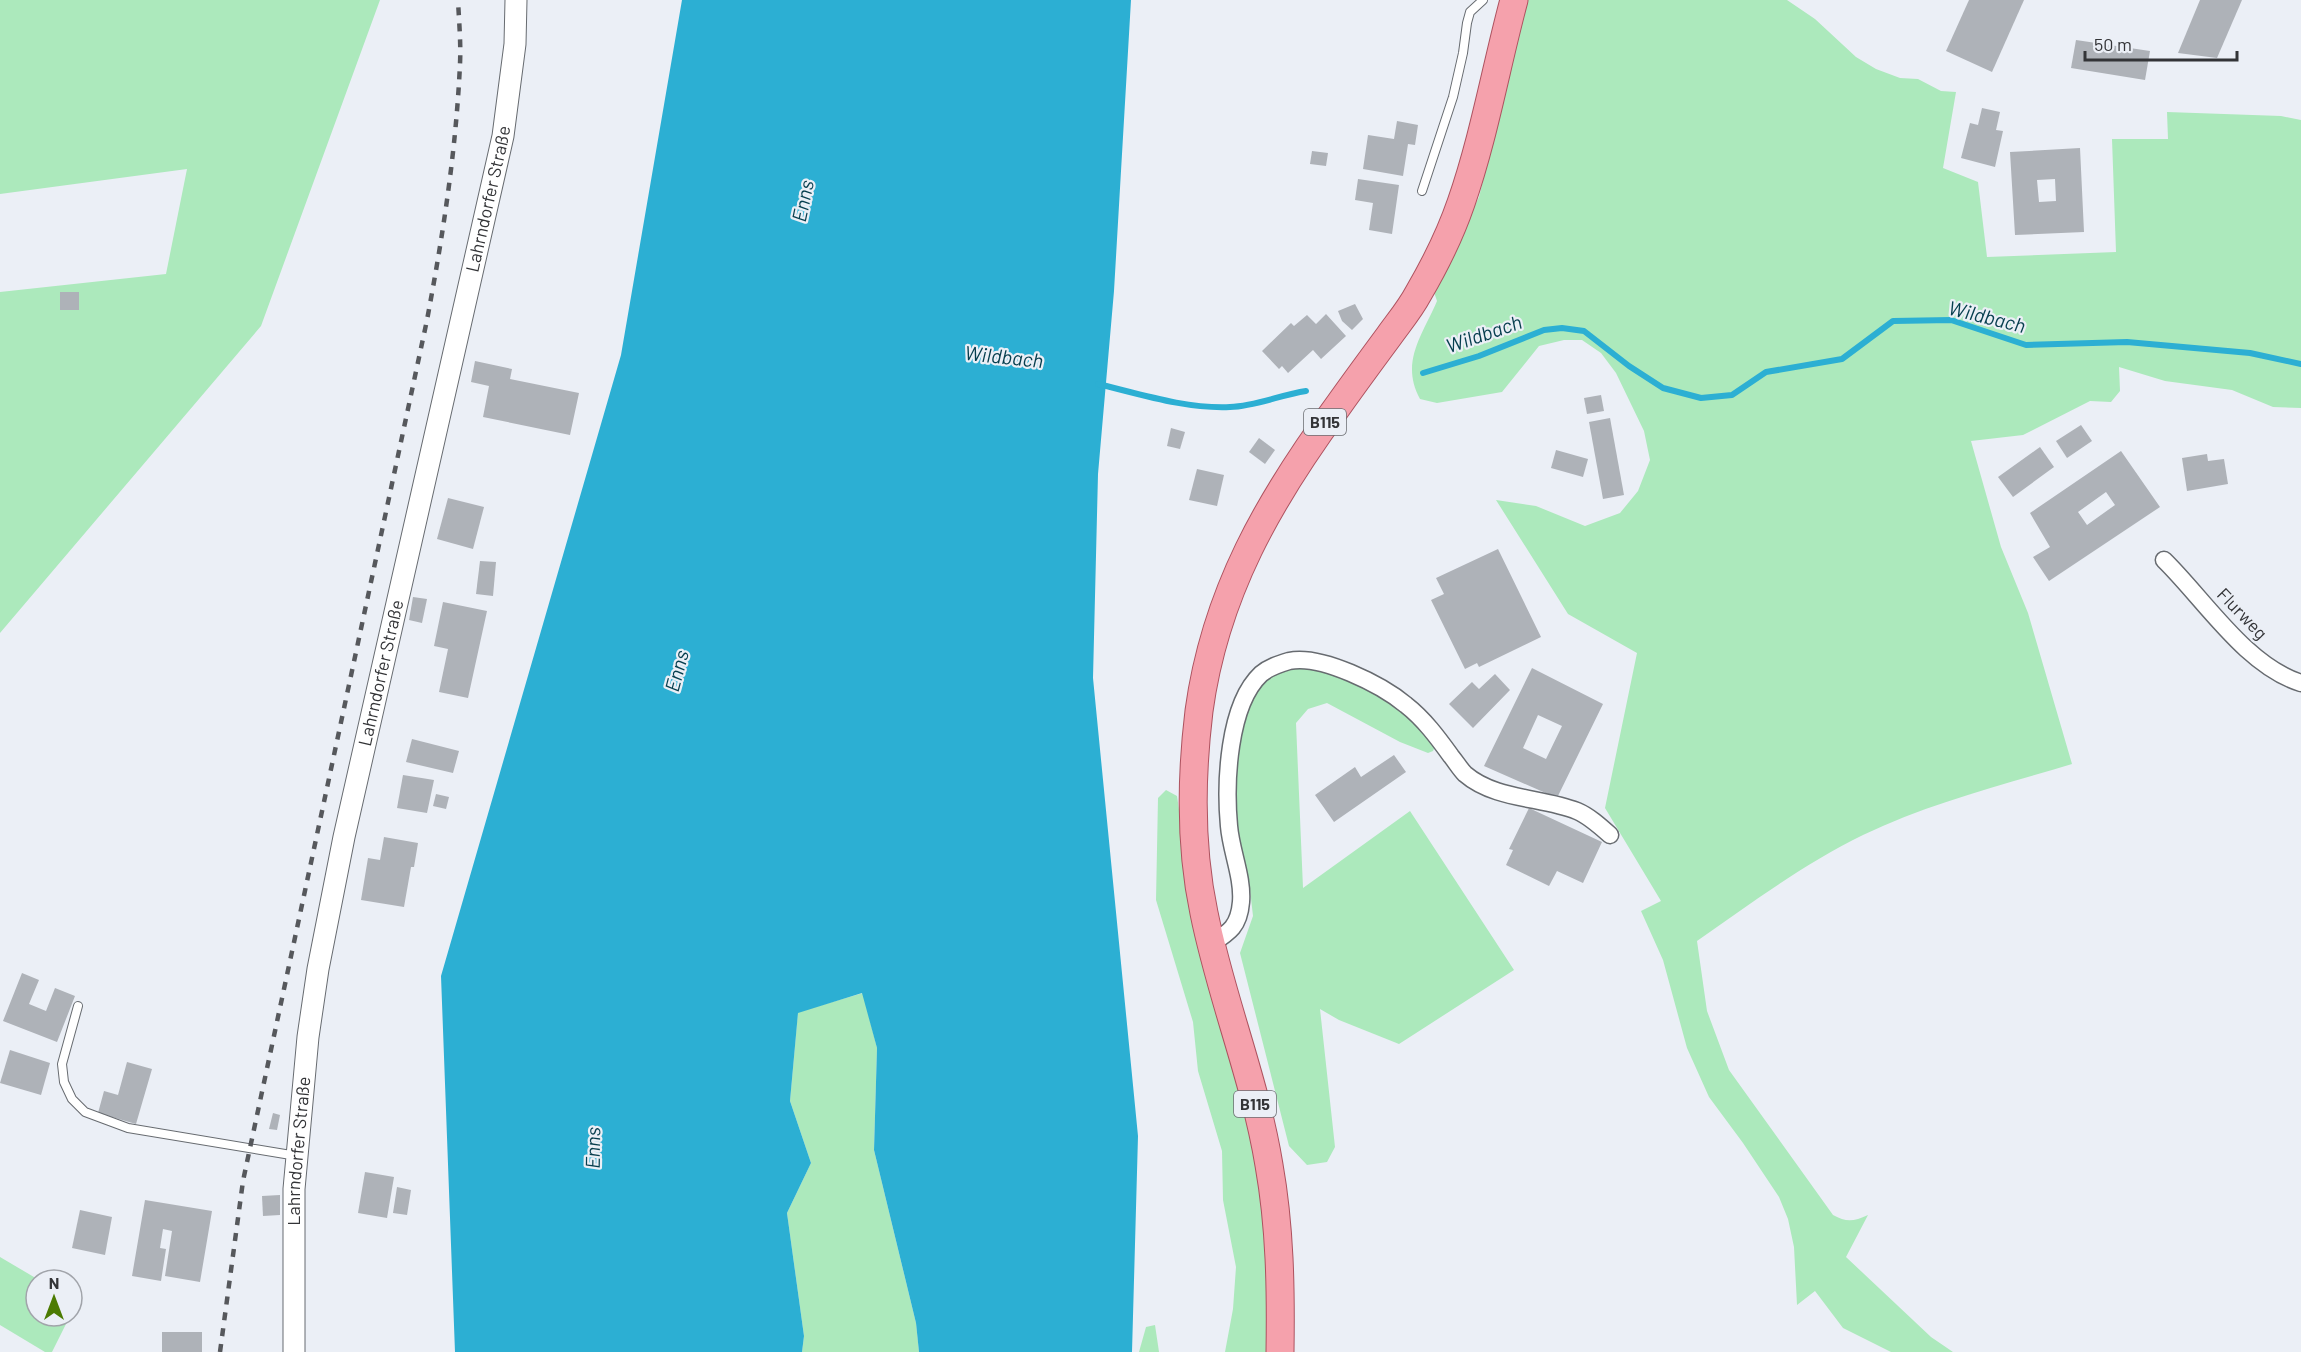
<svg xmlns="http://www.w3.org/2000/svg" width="2301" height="1352" font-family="Barlow,sans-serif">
	<rect width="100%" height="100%" fill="#ebeff6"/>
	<!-- green -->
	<g fill="#ace9bc">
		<polygon points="0,0 380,0 261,326 0,633 0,292 166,274 187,169 0,194"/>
		<path d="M1527 0H1787L1815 19 1856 57 1876 69 1900 78 1918 79 1941 91 1956 92 1943 168 1978 182 1987 257 2116 252 2112 139H2168L2167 112 2281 116 2301 120V408L2273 407 2232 390 2165 381 2119 367 2120 391 2111 402 2090 401 2023 435 1971 441 2001 547 2028 613 2072 764C2002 785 1929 803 1863 835 1804 864 1751 903 1697 941L1707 1011 1729 1070 1833 1215C1846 1222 1853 1222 1868 1215L1846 1257 1931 1337 1953 1352H1891L1843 1328 1815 1291 1797 1305 1794 1247 1788 1219 1779 1197 1743 1143 1709 1097 1687 1048 1663 960 1641 911 1661 901 1605 808 1637 653 1568 614 1496 500 1536 506 1585 526 1620 513 1638 491 1650 460 1644 431 1616 373 1601 353 1582 340H1564L1539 346 1502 392 1437 403 1420 399C1400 362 1422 336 1437 301L1433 289 1479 197Z"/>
		<polygon points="1291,666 1323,670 1387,696 1436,744 1433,751 1428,753 1400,742 1327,703 1308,709 1296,723 1303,888 1410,811 1514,970 1399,1044 1339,1020 1320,1009 1335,1147 1327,1162 1307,1165 1289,1146 1240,953 1253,916 1249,881 1239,847 1235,795 1239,738 1248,706 1261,680"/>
		<polygon points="1166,790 1177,796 1181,823 1229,1048 1253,1143 1265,1237 1269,1324 1267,1352 1225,1352 1233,1309 1236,1267 1223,1200 1222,1151 1198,1071 1193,1022 1156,900 1158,798"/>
		<polygon points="863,993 877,1048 874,1150 916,1323 919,1352 802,1352 804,1336 787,1213 811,1163 790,1101 798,1012"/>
		<polygon points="0,1257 39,1280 36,1280 36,1316 70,1316 52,1352 45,1352 0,1325"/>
		<polygon points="1155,1325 1159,1352 1139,1352 1146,1327"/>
	</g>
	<!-- water -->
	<polygon fill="#2cafd3" points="682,0 1131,0 1114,291 1098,474 1093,678 1138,1136 1132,1352 919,1352 916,1323 874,1150 877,1048 862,993 798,1013 790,1101 811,1163 787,1213 804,1336 802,1352 455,1352 441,976 621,355"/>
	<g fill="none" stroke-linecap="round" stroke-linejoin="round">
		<!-- stream -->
		<g stroke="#2cafd3" stroke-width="6">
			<polyline points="1423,373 1479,356 1544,330 1562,328 1584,331 1629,366 1663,388 1701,398 1732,395 1766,372 1842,359 1893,321 1951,320 2026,345 2127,342 2250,353 2301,364"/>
			<path d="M1098 384C1140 394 1186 409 1230 407 1256 406 1280 395 1306 391"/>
		</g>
	</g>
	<!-- building -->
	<g fill="#aeb2b8" fill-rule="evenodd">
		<polygon points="1969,0 2024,0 1992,72 1946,51"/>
		<polygon points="2200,0 2242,0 2217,58 2178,53"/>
		<polygon points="2076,40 2150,51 2145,80 2071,68"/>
		<polygon points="1982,108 2000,112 1996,130 2003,131 1995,167 1961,158 1970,123 1978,125"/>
		<polygon points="1397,121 1418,125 1415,145 1408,144 1403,176 1363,169 1368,135 1394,139"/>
		<path d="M2080 148 2084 232 2015 235 2010 152ZM2055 179 2056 201 2039 202 2037 180Z"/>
		<polygon points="1312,151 1328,153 1326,166 1310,164"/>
		<polygon points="1358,179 1399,185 1392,234 1369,230 1373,203 1355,200"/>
		<rect x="60" y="292" width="19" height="18"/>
		<polygon points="1355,304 1363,319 1352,330 1342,321 1338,311"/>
		<polygon points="1326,314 1346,336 1321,359 1313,350 1288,373 1282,366 1279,369 1262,351 1291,323 1294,326 1307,315 1316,324"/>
		<polygon points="475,361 512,369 510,379 579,393 570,435 483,417 489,386 471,382"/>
		<polygon points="1601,395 1604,411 1587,414 1584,398"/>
		<polygon points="1610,418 1624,495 1603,499 1589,422"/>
		<polygon points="2081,425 2092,441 2067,458 2056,441"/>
		<polygon points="1171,428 1185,432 1180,449 1167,446"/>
		<polygon points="1259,438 1275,450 1265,464 1249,452"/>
		<polygon points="2040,447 2054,467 2013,497 1998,477"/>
		<polygon points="1556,450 1588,459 1583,477 1551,468"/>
		<path d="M2121 451 2160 507 2049 581 2033 557 2050 547 2030 513ZM2106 492 2115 505 2087 525 2078 512Z"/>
		<polygon points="2207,454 2208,461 2224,459 2228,484 2187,491 2182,458"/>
		<polygon points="1197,469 1224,475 1217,506 1189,500"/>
		<polygon points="448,498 484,507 473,549 437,539"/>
		<polygon points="1498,549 1541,637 1479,667 1477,663 1465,669 1431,600 1444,594 1436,578"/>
		<polygon points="480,561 496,562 493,596 476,594"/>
		<polygon points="413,597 427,599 422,623 409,620"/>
		<polygon points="443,602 487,611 468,698 439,692 448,649 434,646"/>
		<path d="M1532 668 1603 704 1557 798 1484 766ZM1538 715 1562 726 1546 759 1523 748Z"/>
		<polygon points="1495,674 1510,690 1473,728 1449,704 1472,682 1479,689"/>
		<polygon points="412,739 459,751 453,773 406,762"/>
		<polygon points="1394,755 1406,772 1334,822 1315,795 1355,767 1361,777"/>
		<polygon points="403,775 434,780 427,813 397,808"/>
		<polygon points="436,794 449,797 446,809 433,806"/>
		<polygon points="1529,808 1602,842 1583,883 1557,871 1549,886 1506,865 1513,850 1509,849"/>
		<polygon points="384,837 418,843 414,867 411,867 404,907 361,900 368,858 380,860"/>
		<polygon points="22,973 39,980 29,1004 46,1011 55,988 75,996 57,1042 3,1021"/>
		<polygon points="10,1050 50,1063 41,1095 0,1083"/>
		<polygon points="127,1062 152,1069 136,1124 98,1113 104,1091 118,1095"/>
		<polygon points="273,1113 280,1115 277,1130 269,1129"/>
		<polygon points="365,1172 394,1177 387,1218 358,1213"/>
		<polygon points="397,1187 411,1190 407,1215 393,1213"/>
		<polygon points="280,1195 280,1215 263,1216 262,1196"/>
		<polygon points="145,1200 212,1211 200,1282 165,1276 172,1231 163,1229 160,1248 166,1249 161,1281 132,1276"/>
		<polygon points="80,1210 112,1217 105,1255 72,1248"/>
		<rect x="162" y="1332" width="40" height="20"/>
	</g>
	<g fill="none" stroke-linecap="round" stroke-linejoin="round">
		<defs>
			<g id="service">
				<polyline points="1422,191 1453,97 1463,53 1467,23 1470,12 1483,0"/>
				<polyline points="78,1006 62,1064 64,1082 72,1099 85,1112 128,1128 297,1156"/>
			</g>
			<g id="minor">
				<path d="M2164 560C2204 599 2246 666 2301 683"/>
				<path d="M1211 944C1230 932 1239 926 1241 902 1243 877 1231 851 1229 826 1225 783 1228 705 1261 674 1269 667 1279 664 1289 661 1321 654 1382 685 1406 705 1424 719 1438 738 1451 756 1456 762 1460 769 1465 774 1495 800 1542 797 1577 811 1589 816 1600 826 1610 835"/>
			</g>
			<g id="tertiary">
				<path id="s1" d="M294 1352V1189L308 1037 318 969 344 837 503 136 515 44 516 0"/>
			</g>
			<path id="primary" d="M1280 1352C1281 1289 1280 1227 1269 1165 1255 1079 1221 998 1204 913 1190 847 1191 777 1199 711 1215 593 1269 500 1338 406 1355 382 1372 359 1389 336 1399 322 1410 309 1418 294 1435 265 1450 235 1461 203 1484 137 1496 67 1514 0"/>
		</defs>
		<!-- service casing -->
		<use href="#service" stroke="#676b70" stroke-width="10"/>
		<!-- minor casing -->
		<use href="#minor" stroke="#676b70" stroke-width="19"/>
		<!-- tertiary casing -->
		<use href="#tertiary" stroke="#676b70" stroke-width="23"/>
		<!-- primary casing -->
		<use href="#primary" stroke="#ad525f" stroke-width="29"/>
		<!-- service -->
		<use href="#service" stroke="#fff" stroke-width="8"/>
		<!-- minor -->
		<use href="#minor" stroke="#fff" stroke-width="16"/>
		<!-- tertiary -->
		<use href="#tertiary" stroke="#fff" stroke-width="21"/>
		<!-- primary -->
		<use href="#primary" stroke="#f5a1ac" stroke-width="27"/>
		<!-- rail -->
		<path stroke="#56585c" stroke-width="4.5" stroke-dasharray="8 8" stroke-linecap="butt" d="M220 1352 243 1181 250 1148 427 320C443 235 456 151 460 64 461 43 459 21 458 0"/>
	</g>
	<g text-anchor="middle" stroke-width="4.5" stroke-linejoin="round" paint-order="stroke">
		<!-- shield labels -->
		<g fill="#ebeff6" stroke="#6a6c70" stroke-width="1.5">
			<rect x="1304" y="409" width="42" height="26" rx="4.5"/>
			<rect x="1234" y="1091" width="42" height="26" rx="4.5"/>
		</g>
		<g font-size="16" font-weight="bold" fill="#333437">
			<text x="1325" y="428">B115</text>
			<text x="1255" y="1110">B115</text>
		</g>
		<!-- street labels -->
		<g font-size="18" fill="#333437" stroke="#ebeff6">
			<text dy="6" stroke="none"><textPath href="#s1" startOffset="1173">Lahrndorfer Straße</textPath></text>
			<text transform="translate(2242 614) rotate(46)" y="6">Flurweg</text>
			<text dy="6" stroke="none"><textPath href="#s1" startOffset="687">Lahrndorfer Straße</textPath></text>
			<text dy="6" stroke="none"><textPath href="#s1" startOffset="201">Lahrndorfer Straße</textPath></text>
		</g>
		<!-- water labels -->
		<g font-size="20" font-style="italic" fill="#063e4e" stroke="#ebeff6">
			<text transform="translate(803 201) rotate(-78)" y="7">Enns</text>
			<text transform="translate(1987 317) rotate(14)" y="7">Wildbach</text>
			<text transform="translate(1484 334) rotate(-19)" y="7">Wildbach</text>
			<text transform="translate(1004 357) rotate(6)" y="7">Wildbach</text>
			<text transform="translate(677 671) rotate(-75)" y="7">Enns</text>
			<text transform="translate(593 1148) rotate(-89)" y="7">Enns</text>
		</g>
	</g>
	<!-- north arrow -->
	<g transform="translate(54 1298)"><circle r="28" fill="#ebeff6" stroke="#a1a4aa" stroke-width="1.5"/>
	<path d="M0-4.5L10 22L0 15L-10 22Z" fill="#4c7b02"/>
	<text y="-9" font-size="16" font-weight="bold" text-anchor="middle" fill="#333437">N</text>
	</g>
	<!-- scale -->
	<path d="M2085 51v9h152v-9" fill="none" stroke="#333437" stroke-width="3"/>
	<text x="2094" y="51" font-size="18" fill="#333437" stroke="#ebeff6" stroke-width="4.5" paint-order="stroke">50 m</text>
</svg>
